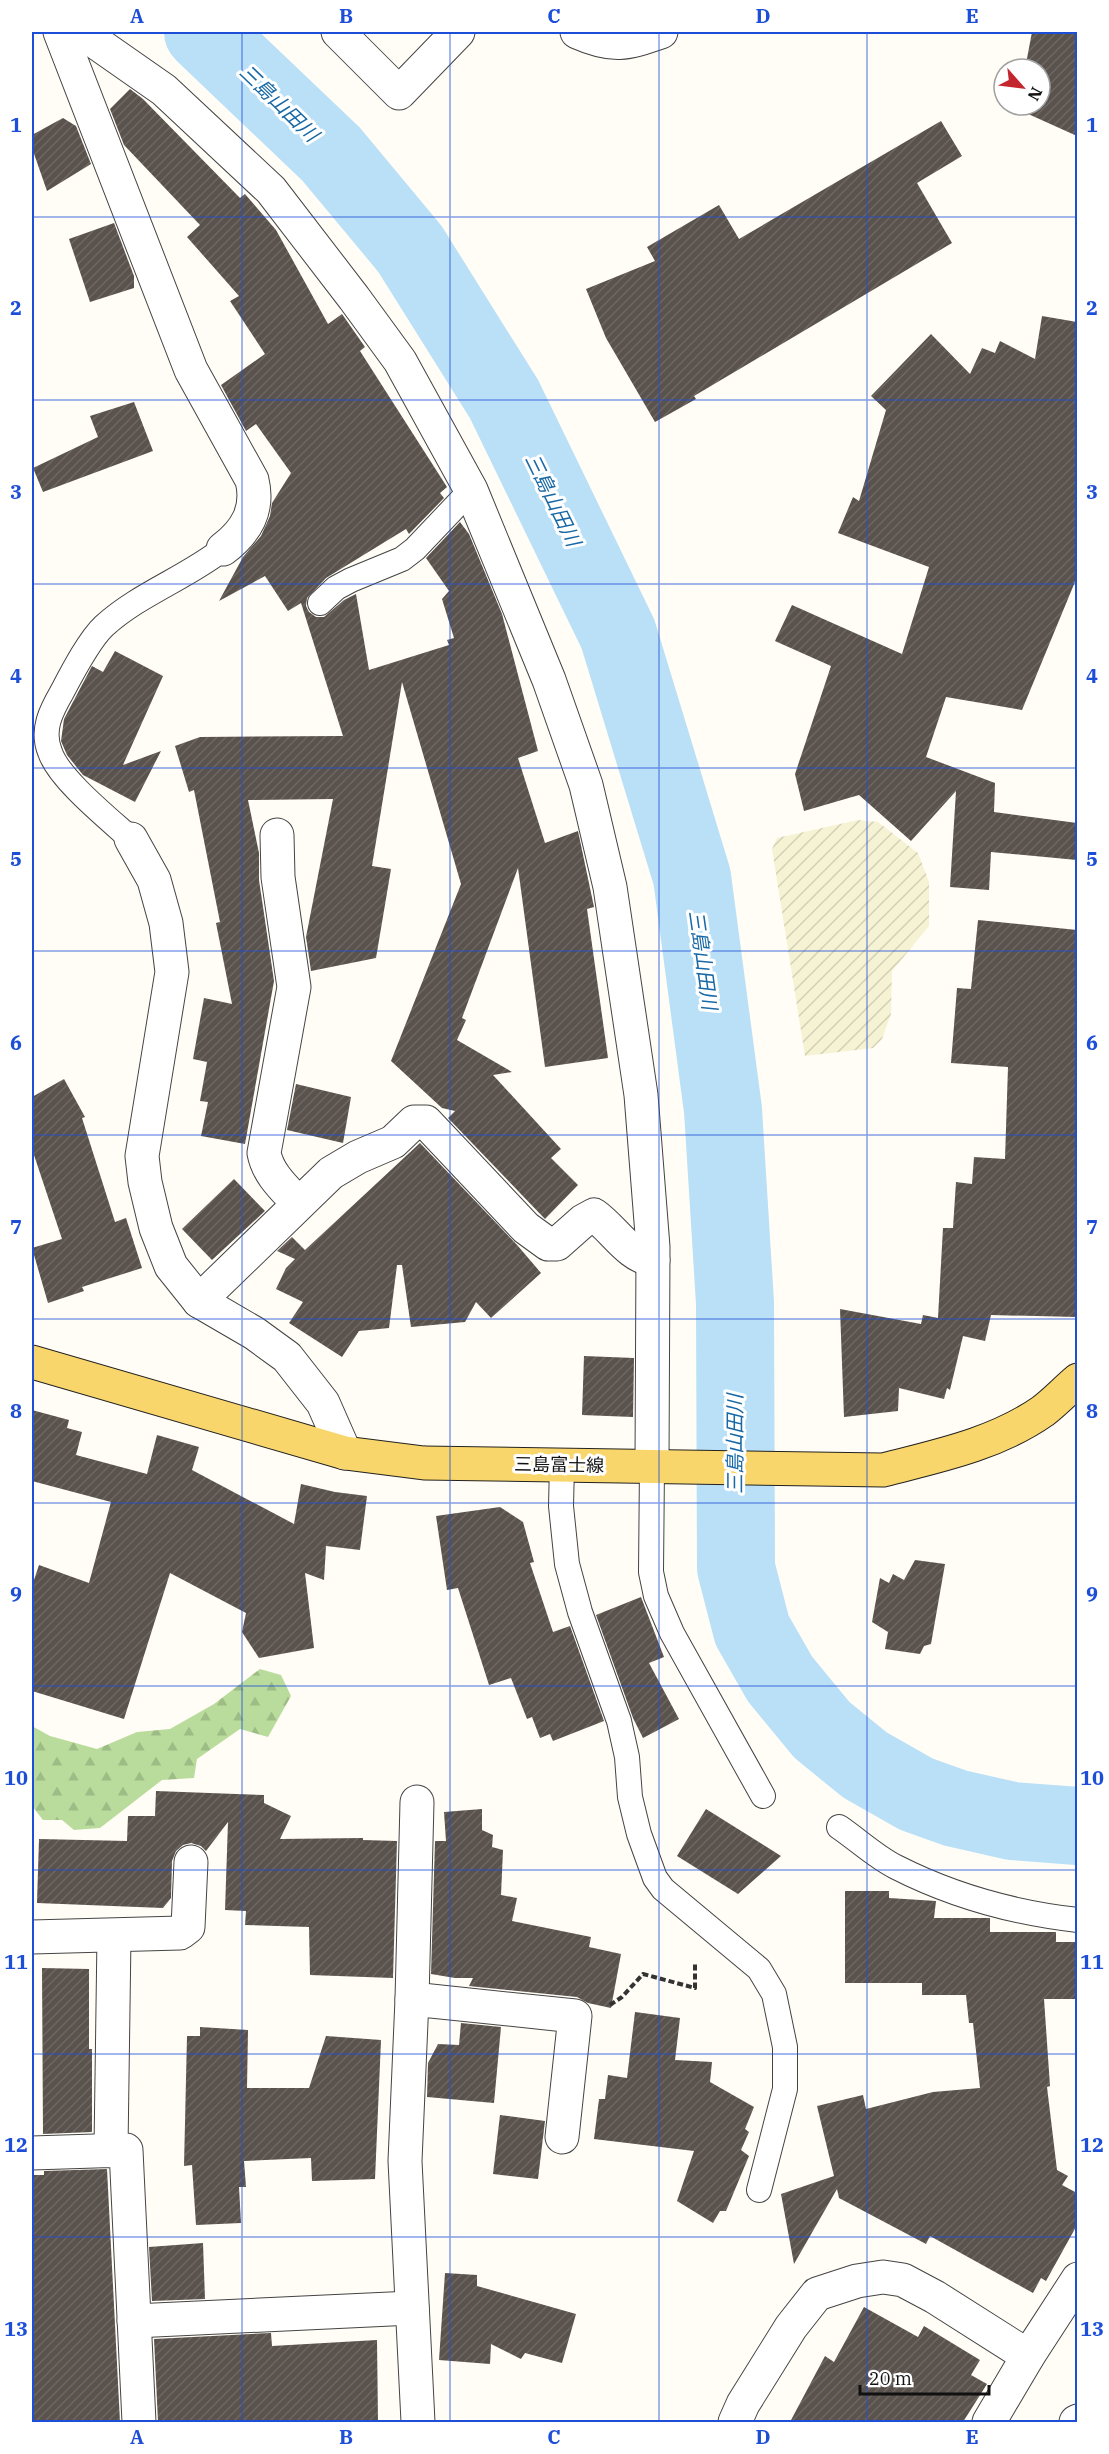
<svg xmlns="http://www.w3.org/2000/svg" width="1109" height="2454" font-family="'IBM Plex Serif','Noto Sans JP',serif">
	<defs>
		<pattern id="farmland-furrows" width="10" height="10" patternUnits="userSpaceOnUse" patternTransform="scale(1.5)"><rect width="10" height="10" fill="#f6f3d4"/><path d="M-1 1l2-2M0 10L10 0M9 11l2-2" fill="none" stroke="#d2cfb5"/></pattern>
		<pattern id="forest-firs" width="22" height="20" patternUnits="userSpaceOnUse" patternTransform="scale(1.5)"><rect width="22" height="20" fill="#b9dc9c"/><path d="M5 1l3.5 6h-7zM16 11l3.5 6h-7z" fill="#9ebc85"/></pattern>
		<pattern id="building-hatch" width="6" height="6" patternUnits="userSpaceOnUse" patternTransform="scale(1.5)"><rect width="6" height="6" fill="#5a524d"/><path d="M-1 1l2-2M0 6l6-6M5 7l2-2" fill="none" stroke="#6d6662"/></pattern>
	</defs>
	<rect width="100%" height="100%" fill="#fffdf5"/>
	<!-- farmland -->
	<polygon fill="url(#farmland-furrows)" points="858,820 878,822 918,853 929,882 929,926 892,971 891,1014 882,1039 873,1048 805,1056 772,849 777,838"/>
	<!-- forest -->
	<polygon fill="url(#forest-firs)" points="260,1669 281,1675 291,1696 268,1737 240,1729 197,1759 194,1778 162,1780 100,1828 74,1830 62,1820 43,1820 32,1806 32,1726 50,1736 97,1749 137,1732 170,1729 214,1704"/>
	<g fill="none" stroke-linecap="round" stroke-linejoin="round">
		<!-- river -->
		<polyline stroke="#b9e0f7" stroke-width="78" points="203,32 331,154 410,249 504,399 618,634 692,877 723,1110 735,1303 736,1568 752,1630 780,1679 822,1730 865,1765 916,1794 955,1808 1012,1821 1078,1826"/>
	</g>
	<!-- building -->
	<g fill="url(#building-hatch)">
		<polygon points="1032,32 1077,32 1077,136 1015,108 1016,105 1040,105 1040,69 1025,69"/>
		<polygon points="130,89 143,99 240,198 245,194 276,230 328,324 342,314 365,347 360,351 447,487 440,493 444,498 409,534 406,529 326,578 307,598 306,606 309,612 316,617 324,617 344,600 356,594 369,670 449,645 447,640 454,638 442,599 449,591 426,558 460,522 469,534 502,614 538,751 518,758 545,843 578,831 594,907 587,909 608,1058 545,1067 518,868 462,1018 466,1020 457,1040 512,1072 493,1075 561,1149 551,1158 578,1185 545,1219 448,1118 455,1111 442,1108 391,1061 461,884 402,682 372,866 391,869 376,958 311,971 306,937 333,799 248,800 259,853 259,880 274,981 245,1144 201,1136 208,1102 200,1101 207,1062 193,1059 204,998 232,1004 216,923 220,922 194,790 189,792 175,746 200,737 343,736 301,603 288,611 265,576 219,601 243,557 261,536 270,516 272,503 291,473 256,424 246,431 221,385 265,354 230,301 239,296 187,237 200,225 124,145 110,109"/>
		<polygon points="63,118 76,126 91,164 47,191 32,148 32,135"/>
		<polygon points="941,121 962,156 917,183 952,243 694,396 696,399 655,422 606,338 586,289 655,261 647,247 719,205 739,239"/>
		<polygon points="114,223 134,276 134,288 90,302 69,239"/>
		<polygon points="1042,316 1077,322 1077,577 1022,710 946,697 926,757 995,783 994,812 1077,823 1077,860 991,852 989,890 950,887 956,791 911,841 859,795 804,811 795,774 831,666 775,641 792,605 902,654 929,567 838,533 853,497 859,501 886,410 871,396 931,334 970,374 982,348 995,353 1000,341 1035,359"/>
		<polygon points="134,402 153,451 43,492 33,468 98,437 90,416"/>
		<polygon points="115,651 163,676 123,765 161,751 135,802 83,775 67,755 61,741 64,719 92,666 103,672"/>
		<polygon points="978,920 1077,930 1077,1317 991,1315 985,1341 963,1336 950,1390 947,1388 944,1399 899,1388 898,1411 844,1417 840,1309 921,1324 923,1315 938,1318 943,1228 953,1228 956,1182 972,1184 974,1157 1005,1159 1008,1067 951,1063 957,988 971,989"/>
		<polygon points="64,1079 85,1117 82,1118 115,1222 126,1218 142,1268 82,1287 84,1291 48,1303 32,1248 62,1239 32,1149 32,1097"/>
		<polygon points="296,1084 351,1097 343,1143 287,1130"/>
		<polygon points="420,1143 518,1246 541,1273 491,1318 476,1302 465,1322 411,1327 402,1265 397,1265 389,1328 359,1331 342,1357 289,1323 303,1302 276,1289 286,1268 295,1259 277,1251 292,1237 305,1250"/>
		<polygon points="234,1179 265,1211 212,1260 182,1229"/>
		<polygon points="584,1356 634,1358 633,1417 582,1415"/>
		<polygon points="32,1410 69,1420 67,1428 82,1432 76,1455 147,1474 157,1435 199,1447 192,1470 294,1524 301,1484 335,1492 367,1496 360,1550 326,1546 324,1580 305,1573 314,1648 259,1658 242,1632 246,1613 170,1573 124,1719 32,1691 32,1586 39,1565 89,1583 111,1502 32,1481"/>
		<polygon points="500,1507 523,1522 534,1562 530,1563 553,1632 570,1626 604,1721 553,1741 550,1734 540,1738 532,1717 527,1719 511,1678 489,1685 458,1588 447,1590 436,1516"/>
		<polygon points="915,1560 945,1564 931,1644 924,1646 920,1654 885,1649 888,1632 872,1622 880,1578 889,1583 893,1574 904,1580"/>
		<polygon points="641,1597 664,1657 649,1663 679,1719 643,1738 633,1718 596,1615"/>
		<polygon points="156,1791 264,1795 264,1803 291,1816 280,1839 363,1838 363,1840 397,1841 393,1978 310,1975 309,1927 245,1925 246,1911 225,1910 228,1822 206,1851 201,1846 191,1843 183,1845 176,1851 172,1861 171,1898 163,1908 37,1903 39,1839 127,1841 128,1816 155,1816"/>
		<polygon points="482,1809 482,1830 493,1835 492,1847 503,1850 501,1895 517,1898 512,1921 591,1937 589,1947 621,1954 611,2008 588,2003 577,1997 469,1986 473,1978 455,1978 431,1974 435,1841 446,1841 444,1812"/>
		<polygon points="706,1809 781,1856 738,1894 677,1856"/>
		<polygon points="845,1891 889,1891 889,1898 936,1901 934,1918 990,1918 990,1932 1056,1932 1056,1942 1077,1942 1077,1999 1044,1999 1050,2086 1047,2087 1057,2170 1068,2176 1062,2185 1077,2193 1077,2225 1046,2281 1041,2278 1033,2293 930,2236 926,2244 839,2198 837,2189 794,2264 781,2194 834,2176 817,2106 863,2095 866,2109 933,2092 980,2088 973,2023 969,2023 966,1995 922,1995 922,1983 845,1983"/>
		<polygon points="42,1968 89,1969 89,2049 92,2049 92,2132 43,2134"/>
		<polygon points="635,2012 680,2018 675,2060 712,2062 710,2082 754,2107 745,2129 749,2132 741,2150 749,2156 726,2211 720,2211 713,2223 677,2201 694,2151 594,2139 599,2099 605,2099 608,2075 627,2078"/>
		<polygon points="461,2023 501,2027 494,2103 427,2097 428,2063 438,2044 459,2045"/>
		<polygon points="200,2027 248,2030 247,2088 309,2088 326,2036 381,2040 375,2179 312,2181 311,2158 244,2161 246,2187 239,2187 241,2223 196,2225 192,2165 184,2166 187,2036 200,2036"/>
		<polygon points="500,2115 545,2121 538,2179 493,2174"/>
		<polygon points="107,2169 120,2422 32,2422 32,2175 44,2175 44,2171"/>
		<polygon points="203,2243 205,2299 152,2301 149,2247"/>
		<polygon points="445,2273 477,2275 477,2286 576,2314 562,2363 525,2353 521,2359 491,2344 490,2364 439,2360"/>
		<polygon points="864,2307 918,2337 924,2326 980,2360 971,2375 987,2384 963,2422 790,2422 825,2356 834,2362"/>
		<polygon points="271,2333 272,2346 377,2340 378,2422 158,2422 154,2339"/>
	</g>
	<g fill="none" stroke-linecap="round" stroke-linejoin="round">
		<defs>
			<g id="service">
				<polyline points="320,603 336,588 351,580 402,559 415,549 471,490"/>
				<path d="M131 839C109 819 59 779 50 752 41 730 51 711 62 692 72 673 89 640 104 626 139 594 186 578 223 549"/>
				<polyline points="562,1465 561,1506 567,1564 580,1612 619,1721 627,1757 630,1797 639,1834 655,1878 663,1889 759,1969 774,1994 785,2047 785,2089 759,2190"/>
				<polyline points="652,1466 651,1572 656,1596 672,1633 763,1796"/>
				<path d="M839 1827C858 1840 876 1857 896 1867 953 1896 1015 1913 1078 1920"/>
			</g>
			<g id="minor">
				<path d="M60 32 191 370 252 480C259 509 247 531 223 549"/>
				<polyline points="81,32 164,90 271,190 354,298 400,361 471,490 549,680 586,785 610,887 641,1095 653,1247 652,1466"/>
				<polyline points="338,32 399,93 458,32"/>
				<path d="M577 32C613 48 626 44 661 32"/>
				<path d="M277 835 278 877 294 987 264 1153C268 1174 284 1188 298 1203"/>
				<polyline points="131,839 154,880 166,923 172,972 142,1156 145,1182 156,1228 171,1266 199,1301 254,1333 287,1357 323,1403 345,1453"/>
				<path d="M199 1301 331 1173 358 1157 393 1142 414 1122H426L526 1228 548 1244H557L583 1221 594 1215C614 1229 628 1256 653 1260"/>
				<polyline points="32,1937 180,1933 188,1927 191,1862"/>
				<polyline points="412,1999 417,1802"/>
				<polyline points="111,2149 114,1936"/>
				<polyline points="32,2153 126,2150 139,2422"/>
				<polyline points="134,2321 412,2308"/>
				<polyline points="418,2422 405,2161 412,1999 575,2016 562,2137"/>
				<polyline points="735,2422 743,2404 791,2327 817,2294 857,2281 883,2277 903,2280 935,2297 1028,2356"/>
				<polyline points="989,2422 1028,2356 1078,2279"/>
				<polyline points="1076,2422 1078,2421"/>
			</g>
			<path id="primary" d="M32 1362 345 1453 424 1463 883 1470C938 1456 996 1444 1043 1411 1055 1402 1066 1390 1078 1380"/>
		</defs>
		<!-- service casing -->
		<use href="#service" stroke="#444" stroke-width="26"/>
		<!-- minor casing -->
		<use href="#minor" stroke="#444" stroke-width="35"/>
		<!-- primary casing -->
		<use href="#primary" stroke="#222" stroke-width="35"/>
		<!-- path -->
		<polyline stroke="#333" stroke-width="4" stroke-dasharray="6 3" stroke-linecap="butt" points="610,2005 622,1997 643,1974 695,1988 695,1962"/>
		<!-- service -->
		<use href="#service" stroke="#fff" stroke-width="24"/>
		<!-- minor -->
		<use href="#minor" stroke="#fff" stroke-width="33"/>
		<!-- primary -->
		<use href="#primary" stroke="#f9d66b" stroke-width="33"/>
	</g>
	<!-- grid -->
	<path fill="none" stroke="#1d4ed8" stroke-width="1.5" stroke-opacity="0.55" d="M242 32V2422M450 32V2422M659 32V2422M867 32V2422M32 217H1078M32 400H1078M32 584H1078M32 768H1078M32 951H1078M32 1135H1078M32 1319H1078M32 1503H1078M32 1686H1078M32 1870H1078M32 2054H1078M32 2237H1078"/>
	<g text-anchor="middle" stroke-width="6" stroke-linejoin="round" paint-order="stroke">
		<!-- street labels -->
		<g font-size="18" fill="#111" stroke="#fff">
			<text transform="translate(559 1465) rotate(1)" y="6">三島富士線</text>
		</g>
		<!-- water labels -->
		<g font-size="20" font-style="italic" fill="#1768a6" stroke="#fff">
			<text transform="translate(279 103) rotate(44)" y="7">三島山田川</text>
			<text transform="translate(553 500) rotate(64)" y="7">三島山田川</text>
			<text transform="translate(703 960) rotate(82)" y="7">三島山田川</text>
			<text transform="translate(735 1444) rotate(-90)" y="7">三島山田川</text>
		</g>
	</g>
	<!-- border -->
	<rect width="1109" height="2454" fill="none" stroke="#ffffff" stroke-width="66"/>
	<!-- north arrow -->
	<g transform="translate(1022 87) rotate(118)"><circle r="28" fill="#ffffff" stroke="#a0a0a0" stroke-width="1.5"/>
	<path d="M0-4.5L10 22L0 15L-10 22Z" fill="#c4262e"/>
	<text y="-9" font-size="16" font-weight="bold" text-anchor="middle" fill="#111111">N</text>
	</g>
	<!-- scale -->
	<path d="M860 2385v9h129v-9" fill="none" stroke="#111111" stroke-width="3"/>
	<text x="869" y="2385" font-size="18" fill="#111111" stroke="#ffffff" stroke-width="4.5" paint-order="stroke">20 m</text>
	<rect x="33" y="33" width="1043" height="2388" fill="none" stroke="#1d4ed8" stroke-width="2"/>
	<g font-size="20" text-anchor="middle" font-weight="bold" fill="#1d4ed8">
		<text x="137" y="23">A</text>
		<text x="346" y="23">B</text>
		<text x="554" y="23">C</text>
		<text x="763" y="23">D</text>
		<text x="972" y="23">E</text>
		<text x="16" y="132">1</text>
		<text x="1092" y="132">1</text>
		<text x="16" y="315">2</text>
		<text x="1092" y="315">2</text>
		<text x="16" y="499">3</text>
		<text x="1092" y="499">3</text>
		<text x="16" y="683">4</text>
		<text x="1092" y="683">4</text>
		<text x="16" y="866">5</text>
		<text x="1092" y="866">5</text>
		<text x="16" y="1050">6</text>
		<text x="1092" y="1050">6</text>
		<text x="16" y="1234">7</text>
		<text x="1092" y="1234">7</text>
		<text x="16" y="1418">8</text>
		<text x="1092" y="1418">8</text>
		<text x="16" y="1601">9</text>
		<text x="1092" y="1601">9</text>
		<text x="16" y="1785">10</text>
		<text x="1092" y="1785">10</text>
		<text x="16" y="1969">11</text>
		<text x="1092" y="1969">11</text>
		<text x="16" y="2152">12</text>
		<text x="1092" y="2152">12</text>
		<text x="16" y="2336">13</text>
		<text x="1092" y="2336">13</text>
		<text x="137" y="2444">A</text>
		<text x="346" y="2444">B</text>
		<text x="554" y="2444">C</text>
		<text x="763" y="2444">D</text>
		<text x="972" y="2444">E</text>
	</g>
</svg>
